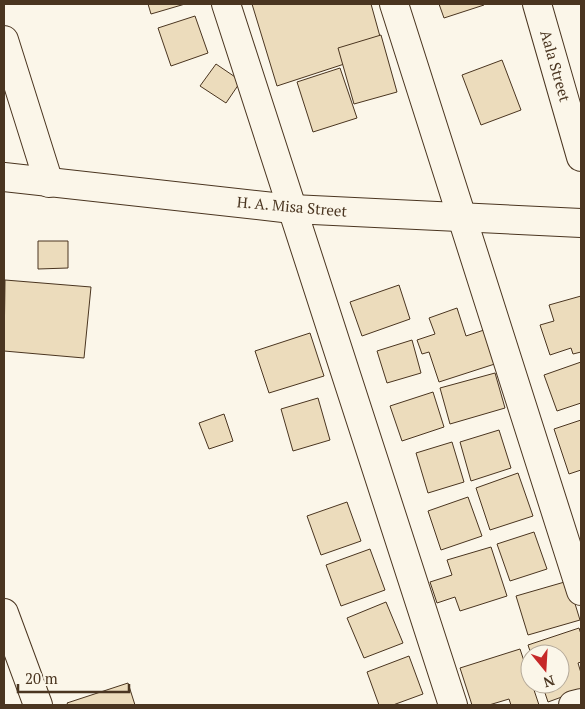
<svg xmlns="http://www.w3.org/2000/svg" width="585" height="709" font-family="'PT Serif',serif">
	<rect width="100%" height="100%" fill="#fbf6e9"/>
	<!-- building -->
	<g fill="#ecdcbc" stroke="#4a3520">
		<polygon points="148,4 185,4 151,14"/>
		<polygon points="252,4 371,4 384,51 277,86"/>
		<polygon points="439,4 484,4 484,5 444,18"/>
		<polygon points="195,16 208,53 171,66 158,28"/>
		<polygon points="381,35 397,92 354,104 338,48"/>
		<polygon points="502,60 521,110 481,125 462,75"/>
		<polygon points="216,64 241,81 226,103 200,86"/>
		<polygon points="340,68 357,118 313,132 297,82"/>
		<polygon points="38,241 68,241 68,268 38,269"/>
		<polygon points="5,280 91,287 84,358 4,351"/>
		<polygon points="399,285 410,319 362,336 350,302"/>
		<polygon points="581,296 581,352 573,354 571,348 550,355 540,325 554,321 549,305"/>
		<polygon points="457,308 466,336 493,327 504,361 439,382 429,352 422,354 417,340 435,334 429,318"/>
		<polygon points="310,333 324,376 269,393 255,351"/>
		<polygon points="412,340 421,373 387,383 377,351"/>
		<polygon points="581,362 581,403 557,411 544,375"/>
		<polygon points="495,373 505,408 450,424 440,388"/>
		<polygon points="433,392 444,427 402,441 390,406"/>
		<polygon points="318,398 330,440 293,451 281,409"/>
		<polygon points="224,414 233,441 209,449 199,423"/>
		<polygon points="581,420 581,470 569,474 554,429"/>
		<polygon points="499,430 511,468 471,481 460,442"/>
		<polygon points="452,442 464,482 428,493 416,453"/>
		<polygon points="518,473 533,516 490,530 476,488"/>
		<polygon points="468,497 482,536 441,550 428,511"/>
		<polygon points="347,502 361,541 321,555 307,516"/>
		<polygon points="534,532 547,569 510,581 497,544"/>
		<polygon points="491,547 507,596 460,611 455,597 437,603 430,582 452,575 447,560"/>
		<polygon points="370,549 385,590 341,606 326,565"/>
		<polygon points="568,581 580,620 528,635 516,596"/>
		<polygon points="386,602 403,643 364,658 347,618"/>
		<polygon points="579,628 581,634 581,662 578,663 581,673 581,690 548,702 542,684 560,684 560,654 531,654 528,645"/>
		<polygon points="520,649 530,679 530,684 532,684 539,705 511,705 509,699 489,705 472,705 460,668"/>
		<polygon points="409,656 423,694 393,705 379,705 367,672"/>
		<polygon points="128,683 135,705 68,705 67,703"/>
	</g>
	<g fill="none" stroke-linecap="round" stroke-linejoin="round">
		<defs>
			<g id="minor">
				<polyline points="226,4 453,705"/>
				<polyline points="394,4 581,591"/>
				<polyline points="537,4 581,157"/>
				<polyline points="4,40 49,183"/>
				<polyline points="4,613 38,705"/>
				<polyline points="573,705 581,703"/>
			</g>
			<polyline id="tertiary" points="4,177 292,209 581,223"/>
		</defs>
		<!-- minor casing -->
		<use href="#minor" stroke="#4a3520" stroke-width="30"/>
		<!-- tertiary casing -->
		<use href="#tertiary" stroke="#4a3520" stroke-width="30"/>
		<!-- minor -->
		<use href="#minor" stroke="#fbf6e9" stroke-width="28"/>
		<!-- tertiary -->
		<use href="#tertiary" stroke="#fbf6e9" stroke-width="28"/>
	</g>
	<g text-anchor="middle" stroke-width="4" stroke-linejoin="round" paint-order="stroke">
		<!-- street labels -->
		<g font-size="15" fill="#4a3520" stroke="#fbf6e9">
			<text transform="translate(555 66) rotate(74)" y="5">Aala Street</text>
			<text transform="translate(292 207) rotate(5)" y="5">H. A. Misa Street</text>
		</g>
	</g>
	<!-- border -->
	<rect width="585" height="709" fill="none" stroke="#4a3520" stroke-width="10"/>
	<!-- north arrow -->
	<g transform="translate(545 669) rotate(162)"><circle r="24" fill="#fbf6e9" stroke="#b4a999"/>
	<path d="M0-4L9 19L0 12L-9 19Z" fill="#c62828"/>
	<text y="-8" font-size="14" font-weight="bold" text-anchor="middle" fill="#4a3520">N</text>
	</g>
	<!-- scale -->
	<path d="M18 684v8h111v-8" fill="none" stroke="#4a3520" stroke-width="2.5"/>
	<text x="25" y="684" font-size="15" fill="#4a3520" stroke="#fbf6e9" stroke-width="4" paint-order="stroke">20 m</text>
</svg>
